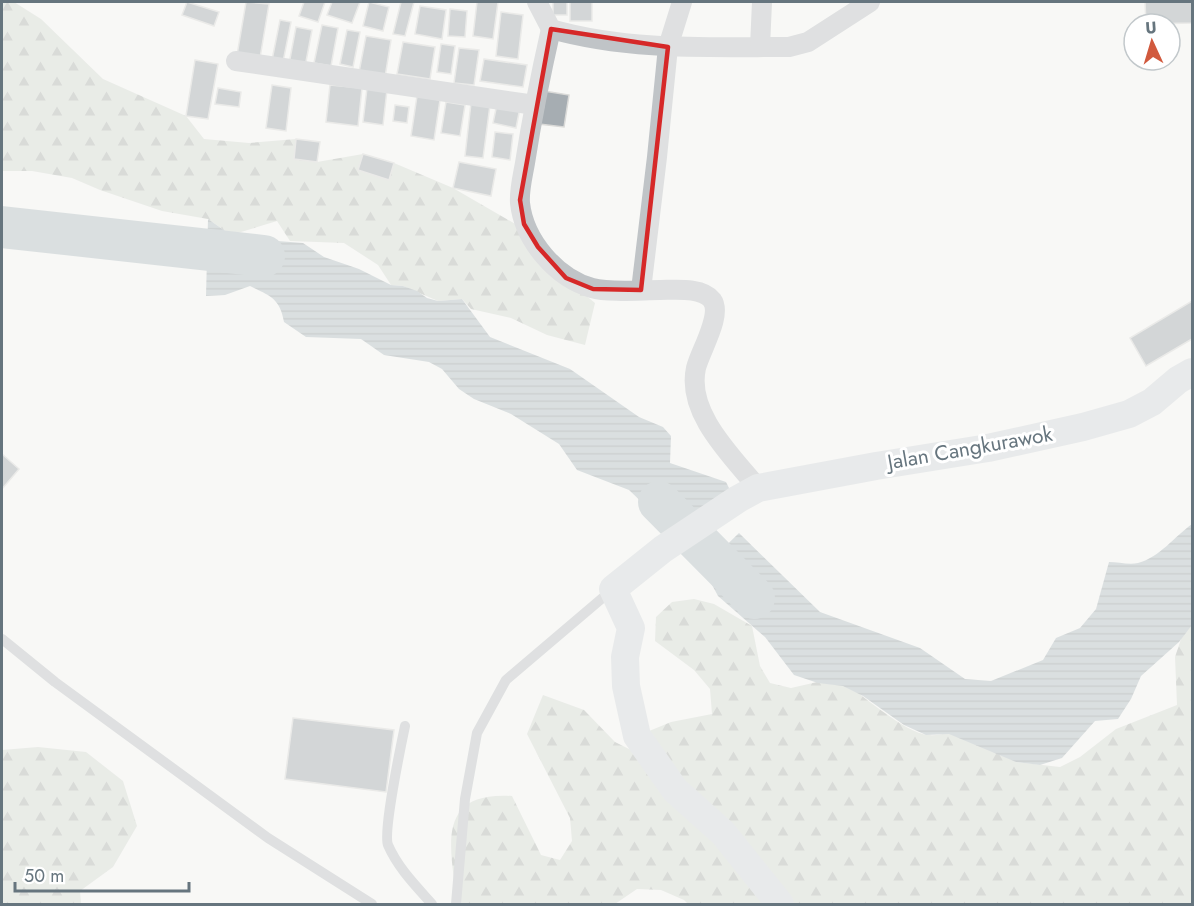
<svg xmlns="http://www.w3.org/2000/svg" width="1194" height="906" font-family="Jost,sans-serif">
	<defs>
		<pattern id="forest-firs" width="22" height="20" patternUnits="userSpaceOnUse" patternTransform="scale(1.5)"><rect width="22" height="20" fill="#d8ddd6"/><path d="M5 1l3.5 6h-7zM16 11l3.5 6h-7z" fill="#b3b8b3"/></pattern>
		<pattern id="water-rules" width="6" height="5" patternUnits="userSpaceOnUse" patternTransform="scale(1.5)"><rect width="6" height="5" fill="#b7c2c6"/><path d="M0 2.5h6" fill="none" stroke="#99a2a6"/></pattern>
	</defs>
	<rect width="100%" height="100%" fill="#f8f8f6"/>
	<!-- forest -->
	<g fill="url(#forest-firs)">
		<polygon points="2,2 14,2 41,19 103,79 186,116 204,139 249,143 296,139 294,159 317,162 363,154 394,163 453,188 543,240 555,270 595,303 585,345 547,335 511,318 471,309 462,299 438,301 403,286 391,285 378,265 344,243 290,241 277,221 231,235 208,219 162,211 100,190 72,178 32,171 2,171"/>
		<path d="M694 599 714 604 752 626 760 666 770 683 791 688 839 677C857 692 907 734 928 735 943 736 955 731 969 725L1016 762 1060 767 1080 757 1116 729 1177 705 1175 657 1192 606V904H688L684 900 661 890 637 889 615 904H457C452 852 432 791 512 796L541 855 560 860 572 841 570 818 527 734 543 695 584 710 615 742 633 751 637 736 671 722 712 714 710 689 694 670 655 641 656 617 672 602Z"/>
		<polygon points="38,747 86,752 123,781 137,826 113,867 80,891 81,904 2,904 2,750"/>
	</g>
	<!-- water -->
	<g fill="url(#water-rules)">
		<path d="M208 219 231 235 243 237 254 235 265 240 303 243 324 257 359 269 391 285 403 286 417 291 427 298 438 301 462 299 490 337 570 369 639 417 663 427 671 436 670 463 726 482 734 498 675 534 629 490 577 470 559 444 511 414 474 399 459 389 442 369 429 362 384 355 361 339 306 337 284 322C280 298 270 296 250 286L225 295 206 296Z"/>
		<path d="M1192 524V625L1179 642 1141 676 1131 699 1118 719 1095 721 1062 758 1040 765 1016 762 949 734 926 735 904 725 863 696 843 686 818 683 794 675 765 637 718 596 703 568 739 533 820 612 920 648 965 679 991 681 1043 660 1056 638 1080 628 1096 609 1109 562C1118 562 1129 565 1138 563 1160 557 1174 537 1192 524Z"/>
	</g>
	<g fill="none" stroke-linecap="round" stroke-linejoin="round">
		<!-- river -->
		<g stroke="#b7c2c6" stroke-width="42">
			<polyline points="2,227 264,256"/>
			<polyline points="659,502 754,598"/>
		</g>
	</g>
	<!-- building -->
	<g fill="#a6adb2" stroke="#dadad8" stroke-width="1.5">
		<polygon points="187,2 219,12 214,26 182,15"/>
		<polygon points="246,2 269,4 260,58 237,55"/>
		<polygon points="304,2 325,2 318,22 299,16"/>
		<polygon points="332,2 360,2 352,23 327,15"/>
		<polygon points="369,2 389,7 383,31 363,26"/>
		<polygon points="401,2 414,2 405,36 393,34"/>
		<polygon points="477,2 498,2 493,39 473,36"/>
		<rect x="553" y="2" width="14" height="13"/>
		<rect x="570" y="2" width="22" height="19"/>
		<polygon points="1145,2 1192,2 1192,23 1146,24"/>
		<polygon points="420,6 446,10 442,39 415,34"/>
		<polygon points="450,9 467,11 465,37 448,36"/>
		<polygon points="501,12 523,15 518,59 496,56"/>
		<polygon points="280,20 291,22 283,62 272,60"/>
		<polygon points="322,25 338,28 331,66 314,63"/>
		<polygon points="296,27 312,30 305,67 289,64"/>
		<polygon points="347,30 360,32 353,67 340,64"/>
		<polygon points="366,36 391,40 385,77 359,72"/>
		<polygon points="403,42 435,47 430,79 397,74"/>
		<polygon points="441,44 455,46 451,74 437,72"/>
		<polygon points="459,48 479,50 474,85 454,83"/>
		<polygon points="484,59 527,65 523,87 480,81"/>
		<polygon points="195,60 218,64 208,119 186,116"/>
		<polygon points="272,85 291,88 286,131 266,128"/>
		<polygon points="330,85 362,88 358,126 326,122"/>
		<polygon points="218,88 241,92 239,107 215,104"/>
		<polygon points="367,88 387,90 383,125 363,122"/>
		<polygon points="544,91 569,95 564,127 539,124"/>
		<polygon points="417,96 440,100 434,140 411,136"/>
		<polygon points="446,102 465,105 460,136 441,133"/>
		<polygon points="471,103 490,105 483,158 465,156"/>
		<polygon points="497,104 520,108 516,128 493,123"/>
		<polygon points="395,105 409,107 407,123 393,121"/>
		<polygon points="495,132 513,134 510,160 492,157"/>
		<polygon points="296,139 320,142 317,162 294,159"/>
		<polygon points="363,154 394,163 389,180 358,170"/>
		<polygon points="459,162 496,169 491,196 453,188"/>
		<polygon points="1192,301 1192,339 1146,366 1130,338"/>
		<polygon points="2,454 19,469 2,489"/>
		<polygon points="293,718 394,730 386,792 285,779"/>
	</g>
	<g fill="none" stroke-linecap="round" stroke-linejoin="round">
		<!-- lane -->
		<g stroke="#c0c4c7" stroke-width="10">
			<polyline points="2,639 55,682 268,838 372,904"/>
			<path d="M405 726C401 745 383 832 388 845 398 868 416 886 432 904"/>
			<polyline points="456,904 465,799 477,733 506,680 613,589"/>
		</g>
		<!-- street -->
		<g stroke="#c0c4c7" stroke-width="20">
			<path d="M537 2 551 29C628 51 709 47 789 47L808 42 870 2"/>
			<path d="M551 29C541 73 532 118 525 163 523 175 519 190 520 203 524 240 556 278 592 288 609 293 642 290 660 290 675 290 702 287 712 300 723 315 700 351 696 368 686 413 732 456 758 488"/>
			<polyline points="760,47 762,2"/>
			<polyline points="236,61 535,105"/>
			<polyline points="641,290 657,157 668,47 682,2"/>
		</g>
		<!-- secondary -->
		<polyline stroke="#d6dadd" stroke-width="28" points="780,904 723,833 675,790 637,736 626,686 625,657 631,628 613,589 663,549 738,499 758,488 876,466 988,448 1083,427 1129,414 1152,402 1178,380 1192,372"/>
	</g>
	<!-- marked area -->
	<path d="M0 0H1194V906H0ZM551 29 668 47 641 290 593 289 566 278 538 247 524 224 520 200Z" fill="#f8f8f6" fill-opacity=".55" fill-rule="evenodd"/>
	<path fill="none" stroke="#d62828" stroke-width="4.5" stroke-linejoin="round" d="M551 29 668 47 641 290 593 289 566 278 538 247 524 224 520 200Z"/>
	<g text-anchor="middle" stroke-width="6" stroke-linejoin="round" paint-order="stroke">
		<!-- street labels -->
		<g font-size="21" fill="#66757e" stroke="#fff">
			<text transform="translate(970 448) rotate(-10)" y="7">Jalan Cangkurawok</text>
		</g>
	</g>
	<!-- border -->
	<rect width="1194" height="906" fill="none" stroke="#66757e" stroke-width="6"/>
	<!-- north arrow -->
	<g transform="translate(1152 42) rotate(356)"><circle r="28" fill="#ffffff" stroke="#c2c8cb" stroke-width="1.5"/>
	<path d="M0-4.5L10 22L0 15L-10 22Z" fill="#d1593d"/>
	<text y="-9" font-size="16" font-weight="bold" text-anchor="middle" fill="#66757e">U</text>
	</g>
	<!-- scale -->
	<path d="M15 882v9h174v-9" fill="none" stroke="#66757e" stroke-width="3"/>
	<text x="24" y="882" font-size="18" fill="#66757e" stroke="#ffffff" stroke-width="4.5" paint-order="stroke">50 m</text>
</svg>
